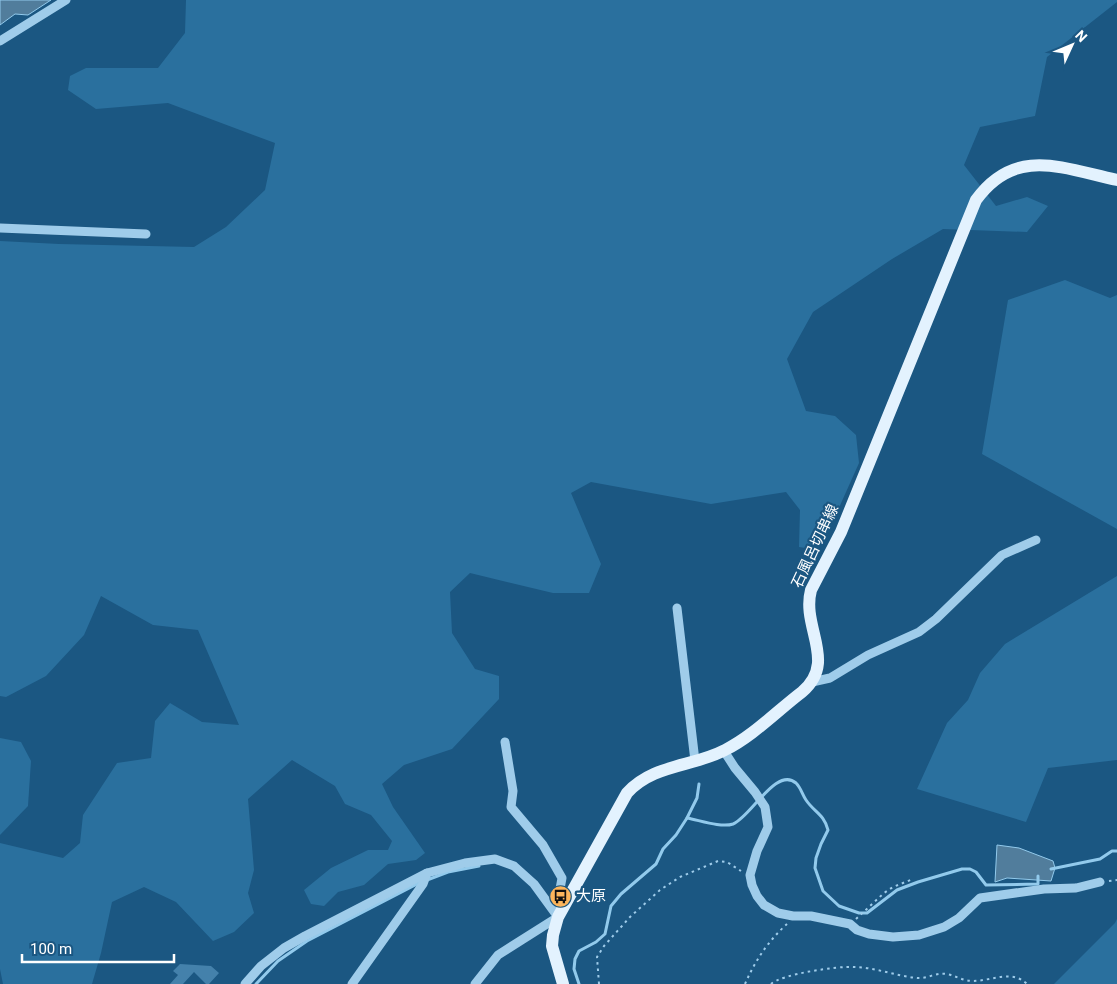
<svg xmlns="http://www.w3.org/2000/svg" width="1117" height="984" font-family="Roboto,'Noto Sans JP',sans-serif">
	<rect width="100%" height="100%" fill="#1b5782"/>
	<!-- green -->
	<g fill="#2a709e">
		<polygon points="186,0 1117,0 1117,2 1047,57 1035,116 980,127 964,165 996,206 1027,197 1048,206 1027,232 943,229 892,259 813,312 787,359 806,411 835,416 856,435 859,463 825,539 813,549 799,547 800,510 786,492 711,504 591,482 571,493 601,564 589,593 553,593 470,573 450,592 452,633 475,669 499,676 499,699 452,749 404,765 382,784 393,807 425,853 416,860 388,864 364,885 338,892 324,906 311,904 304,890 331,868 368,850 388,850 392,841 371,815 345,804 335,786 292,760 248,799 254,870 248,893 254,913 234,932 213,941 176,902 144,887 112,902 101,953 92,984 3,984 0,969 0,843 63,858 80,843 83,815 117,763 151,758 155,721 170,703 202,722 239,725 198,630 153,625 101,596 84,635 46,676 6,697 0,696 0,241 59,244 194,247 226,227 265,190 275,143 168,103 96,109 68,90 70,76 86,68 158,68 185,33"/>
		<polygon points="1065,280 1110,298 1117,295 1117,529 982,454 1008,300"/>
		<polygon points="1117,576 1117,760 1048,768 1026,822 917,789 947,723 968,700 980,673 1005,644"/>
		<polygon points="0,738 21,742 31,761 28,806 0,835"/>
		<polygon points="1117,919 1117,984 1054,984 1115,923"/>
	</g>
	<!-- water -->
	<g fill="#517d9c" stroke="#92caec">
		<polygon points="0,0 51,0 28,15 15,14 0,25"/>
		<polygon points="997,845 1019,848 1053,861 1055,868 1051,881 1007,878 995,882"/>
	</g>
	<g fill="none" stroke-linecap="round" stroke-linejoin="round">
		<!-- stream -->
		<g stroke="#92caec" stroke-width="3">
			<polyline points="687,818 697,798 699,784"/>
			<polyline points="1051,869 1100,859 1112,851 1117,851"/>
			<polyline points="427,880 448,872 479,866"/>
			<polyline points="256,984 278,961 307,941 421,882"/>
			<path d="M579 984 574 969 575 959 579 951 596 942 605 934 611 906 621 894 656 864 663 849 676 835 687 818C699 820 721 828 733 824 751 817 776 766 796 783 801 788 802 794 806 800 814 812 824 814 828 830L821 844 816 858 815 868 823 891 839 906 859 913H867L897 890 918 882 962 869H970L976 872 986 885 1038 884V876"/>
		</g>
	</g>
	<!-- building -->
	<polygon fill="#4481ab" points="180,964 211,966 219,973 209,984 206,984 194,972 183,984 170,984 178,975 173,971"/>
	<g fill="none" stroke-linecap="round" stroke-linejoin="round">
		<!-- path -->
		<g stroke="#9fccea" stroke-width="2" stroke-dasharray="2.5 4" stroke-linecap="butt">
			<polyline points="1109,881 1117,880"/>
			<polyline points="856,919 884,893 893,887 913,879"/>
			<polyline points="599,984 597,957 604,946 630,917 660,890 680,877 718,861 727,862 741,871"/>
			<path d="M745 984C755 961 768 941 787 924"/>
			<path d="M771 984C782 974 837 966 853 967 874 967 896 976 917 978 927 979 937 972 947 974 956 976 963 981 973 981 991 981 1012 969 1027 984"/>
		</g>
		<!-- minor -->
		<g stroke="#9fccea" stroke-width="9">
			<polyline points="0,41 66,0"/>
			<polyline points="0,228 146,234"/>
			<polyline points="677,608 695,761"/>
			<polyline points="812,682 830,678 868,655 919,632 936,619 1002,555 1036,540"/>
			<polyline points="505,742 513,791 511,807 543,845 562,878 558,900 558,914"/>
			<polyline points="724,751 735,768 755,792 765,807 768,827 757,851 750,875 752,885 757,896 764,905 778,913 793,916 811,916 850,924 857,930 869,934 893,937 919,935 944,927 959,918 980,898 1044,889 1076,888 1100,882"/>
			<polyline points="245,984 261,966 284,948 305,936 427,873 465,863 495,859 514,866 534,884 558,917"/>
			<polyline points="352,984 423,884 427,873"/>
			<polyline points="475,984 498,955 558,917"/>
		</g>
		<!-- major -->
		<path stroke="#e3f2fe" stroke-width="12" d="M563 984 552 946 553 935 558 917 627 793C653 764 693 767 725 750 753 736 777 711 802 692 838 661 801 628 811 590L841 532 976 200C1015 146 1062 168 1117 180"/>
	</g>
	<!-- icons -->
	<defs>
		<symbol id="bus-disc" viewBox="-11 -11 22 22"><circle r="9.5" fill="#fcb55c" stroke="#1b5782"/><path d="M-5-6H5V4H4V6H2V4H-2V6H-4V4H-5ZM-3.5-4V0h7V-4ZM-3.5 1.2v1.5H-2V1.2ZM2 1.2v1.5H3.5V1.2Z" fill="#111"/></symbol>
	</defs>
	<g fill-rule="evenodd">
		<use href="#bus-disc" x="548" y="884" width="25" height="25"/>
	</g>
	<g text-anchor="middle" stroke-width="4.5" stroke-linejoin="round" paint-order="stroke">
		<!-- street labels -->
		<g font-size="15" fill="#fff" stroke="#1b5782">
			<text transform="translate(815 546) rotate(-65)" y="5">石風呂切串線</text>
		</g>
		<!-- poi labels -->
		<g font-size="15" fill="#fff" stroke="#1b5782" text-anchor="start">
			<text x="576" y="901">大原</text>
		</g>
	</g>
	<!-- north arrow -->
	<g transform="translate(1072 45) rotate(46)" stroke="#1b5782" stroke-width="4" paint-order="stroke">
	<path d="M0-4L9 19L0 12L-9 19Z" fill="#ffffff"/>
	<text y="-8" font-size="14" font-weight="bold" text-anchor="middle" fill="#ffffff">N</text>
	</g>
	<!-- scale -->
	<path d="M22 954v8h152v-8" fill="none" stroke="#ffffff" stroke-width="2.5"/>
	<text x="30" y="954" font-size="15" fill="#ffffff" stroke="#1b5782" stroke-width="4" paint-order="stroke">100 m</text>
</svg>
